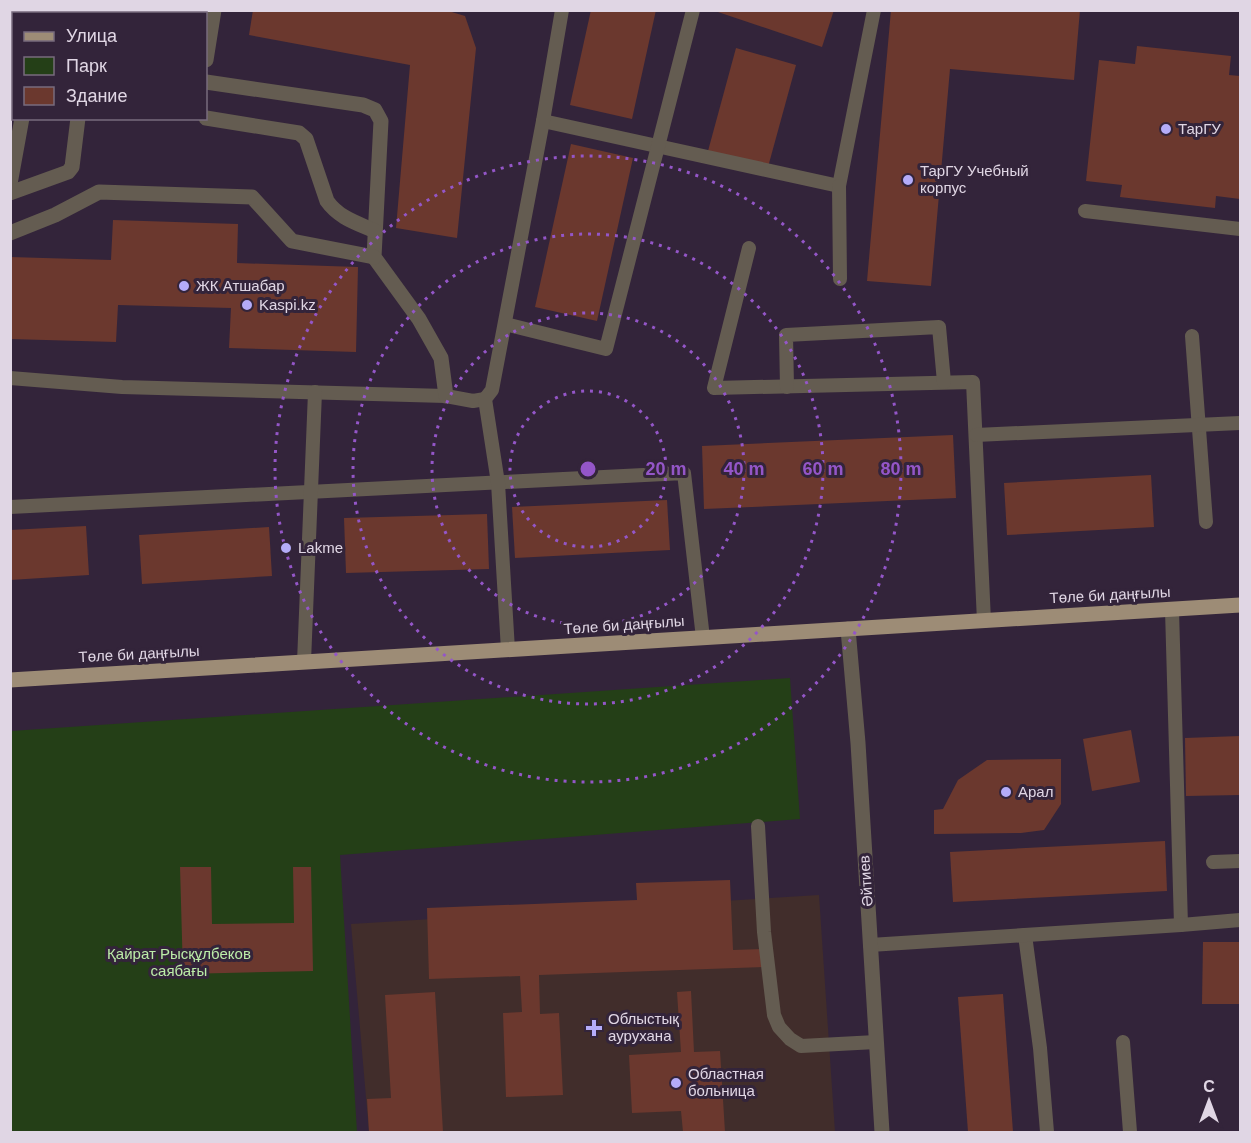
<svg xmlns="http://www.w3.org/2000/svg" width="1251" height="1143" font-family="Helvetica,sans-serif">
	<rect width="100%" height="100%" fill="#33243a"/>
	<!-- medical -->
	<polygon fill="#412d2b" points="819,895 835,1132 369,1132 351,924"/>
	<!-- green -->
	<polygon fill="#243f17" points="790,678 800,819 340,855 357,1132 11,1132 11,731"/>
	<!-- building -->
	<g fill="#6b382e">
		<polygon points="253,10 445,10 465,16 476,48 457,238 396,228 410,65 249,35"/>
		<polygon points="591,10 656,10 632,119 570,105"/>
		<polygon points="712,10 834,10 822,47"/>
		<polygon points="891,10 1080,10 1074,80 950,69 931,286 867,281"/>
		<polygon points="1137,46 1231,56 1229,75 1240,76 1240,199 1216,196 1215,208 1120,197 1122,185 1086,181 1099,60 1135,64"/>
		<polygon points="736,48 796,65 768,167 708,151"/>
		<polygon points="571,144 633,158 597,321 535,307"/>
		<polygon points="113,220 238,224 237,263 358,267 356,352 229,348 231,308 118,305 116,342 10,339 10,257 111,260"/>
		<polygon points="953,435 956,498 704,509 702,446"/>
		<polygon points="1151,475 1154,527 1007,535 1004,483"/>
		<polygon points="667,500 670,550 515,558 512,507"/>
		<polygon points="487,514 489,569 346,573 344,518"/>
		<polygon points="86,526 89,575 10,580 10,530"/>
		<polygon points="269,527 272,576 142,584 139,535"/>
		<polygon points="1131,730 1140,782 1092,791 1083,739"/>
		<polygon points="1240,736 1240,795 1186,796 1185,738"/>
		<polygon points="1061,759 1061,804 1044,830 1021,833 934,834 934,810 943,809 958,780 987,760"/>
		<polygon points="1165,841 1167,891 953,902 950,852"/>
		<polygon points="180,867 211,867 212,924 294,923 293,867 311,867 313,971 183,974"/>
		<polygon points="730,880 733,950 763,949 764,967 539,975 540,1014 559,1013 563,1095 506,1097 503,1013 522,1012 520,976 429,979 427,908 637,900 636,883"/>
		<polygon points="1203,942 1240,942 1240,1004 1202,1004"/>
		<polygon points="691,991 694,1052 720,1051 725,1132 683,1132 681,1111 632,1113 629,1055 681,1052 677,992"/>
		<polygon points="435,992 443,1132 369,1132 367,1099 391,1098 385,995"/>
		<polygon points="1003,994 1013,1132 968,1132 958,997"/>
	</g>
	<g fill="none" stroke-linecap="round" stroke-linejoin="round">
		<!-- service -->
		<g stroke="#645c51" stroke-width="14">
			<polyline points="543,121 839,186 874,10"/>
			<polyline points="839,186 840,279"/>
			<polyline points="1085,211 1240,229"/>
			<polyline points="749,248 714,388 973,382 984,621"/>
			<polyline points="505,324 606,349 693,10"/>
			<polyline points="1192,336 1206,522"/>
			<polyline points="10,378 122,387 446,396 473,401 485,399"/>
			<polyline points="787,387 786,335 939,327 944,382"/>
			<polyline points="976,435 1240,423"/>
			<polyline points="10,507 684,473 703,638"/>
			<polyline points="1172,610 1181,925"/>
			<polyline points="508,650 498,483 485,399 492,390 543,121 562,10"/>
			<polyline points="304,662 315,392"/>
			<polyline points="758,826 764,932 774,1015 779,1027 790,1039 801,1046 876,1042"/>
			<polyline points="1213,862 1240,861"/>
			<polyline points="1025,935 1040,1048 1047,1132"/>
			<polyline points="870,945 1181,925 1240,920"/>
			<polyline points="1123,1042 1130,1132"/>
		</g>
		<!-- minor -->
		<g stroke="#645c51" stroke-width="15">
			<polyline points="206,60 214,10"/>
			<polyline points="206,82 363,105 375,110 381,121 374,257 419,319 441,358 446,396"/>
			<path d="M206 118 299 133 306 139 327 201C339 218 357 223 375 231"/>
			<polyline points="10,184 22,118"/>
			<polyline points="10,193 68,172 72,167 78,118"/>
			<polyline points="10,233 55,215 99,192 252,197 292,241 374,257"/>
		</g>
		<!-- tertiary -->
		<polyline stroke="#645c51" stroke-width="15" points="848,629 858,743 882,1132"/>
		<!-- primary -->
		<polyline stroke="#9d8c76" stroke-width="15" points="10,680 1240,605"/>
	</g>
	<!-- distance rings -->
	<g fill="none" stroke="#9456c8" stroke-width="3" stroke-dasharray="3 6">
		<circle cx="588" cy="469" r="78"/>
		<circle cx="588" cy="469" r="156"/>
		<circle cx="588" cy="469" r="235"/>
		<circle cx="588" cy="469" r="313"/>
	</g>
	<!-- markers -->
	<g fill="#b4acf9" stroke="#33243a" stroke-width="2">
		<circle cx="1166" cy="129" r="6"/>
		<circle cx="908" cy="180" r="6"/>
		<circle cx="184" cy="286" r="6"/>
		<circle cx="247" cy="305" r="6"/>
		<circle cx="286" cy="548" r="6"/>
		<circle cx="1006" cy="792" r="6"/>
		<path d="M591 1019h6v6h6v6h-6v6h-6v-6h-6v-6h6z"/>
		<circle cx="676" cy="1083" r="6"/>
	</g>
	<g text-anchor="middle" stroke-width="6" stroke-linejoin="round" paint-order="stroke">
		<!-- poi labels -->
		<g font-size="15" fill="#e0d6e4" stroke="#33243a" text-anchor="start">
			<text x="1178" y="134">ТарГУ</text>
			<text x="920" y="176">ТарГУ Учебный<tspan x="920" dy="17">корпус</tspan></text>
			<text x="196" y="291">ЖК Атшабар</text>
			<text x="259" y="310">Kaspi.kz</text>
			<text x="298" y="553">Lakme</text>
			<text x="1018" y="797">Арал</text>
			<text x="608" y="1024">Облыстық<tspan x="608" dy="17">аурухана</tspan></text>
			<text x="688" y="1079">Областная<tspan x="688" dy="17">больница</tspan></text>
		</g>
		<!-- street labels -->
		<g font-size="15" fill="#e0d6e4" stroke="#33243a">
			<text transform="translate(1110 595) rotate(-3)" y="5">Төле би даңғылы</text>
			<text transform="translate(624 625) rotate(-4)" y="5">Төле би даңғылы</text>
			<text transform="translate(139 654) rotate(-3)" y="5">Төле би даңғылы</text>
			<text transform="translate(866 881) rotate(-94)" y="5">Әйтиев</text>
		</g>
		<!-- park labels -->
		<g font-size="15" fill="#bceda8" stroke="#33243a">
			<text x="179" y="959">Қайрат Рысқұлбеков<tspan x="179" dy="17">саябағы</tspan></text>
		</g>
	</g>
	<circle cx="588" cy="469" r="9" fill="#9456c8" stroke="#33243a" stroke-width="3"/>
	<g font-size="18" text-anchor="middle" font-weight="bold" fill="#9456c8" stroke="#33243a" stroke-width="6" stroke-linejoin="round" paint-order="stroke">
		<text x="666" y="475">20 m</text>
		<text x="744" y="475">40 m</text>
		<text x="823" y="475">60 m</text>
		<text x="901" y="475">80 m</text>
	</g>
	<!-- border -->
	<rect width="1251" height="1143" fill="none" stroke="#e0d6e4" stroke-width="24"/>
	<!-- legend -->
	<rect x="12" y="12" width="195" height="108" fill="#33243a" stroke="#786b7e" stroke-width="1.5"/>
	<rect x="24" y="32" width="30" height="9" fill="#9d8c76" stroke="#786b7e" stroke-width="1.5"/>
	<text x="66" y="42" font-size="18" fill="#e0d6e4">Улица</text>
	<rect x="24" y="57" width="30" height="18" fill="#243f17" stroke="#786b7e" stroke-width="1.5"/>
	<text x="66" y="72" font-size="18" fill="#e0d6e4">Парк</text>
	<rect x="24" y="87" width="30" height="18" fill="#6b382e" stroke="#786b7e" stroke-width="1.5"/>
	<text x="66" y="102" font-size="18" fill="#e0d6e4">Здание</text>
	<!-- north arrow -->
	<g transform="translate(1209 1101)" stroke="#33243a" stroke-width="4.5" paint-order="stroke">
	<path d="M0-4.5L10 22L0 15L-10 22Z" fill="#e0d6e4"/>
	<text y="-9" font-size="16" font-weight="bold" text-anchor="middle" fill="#e0d6e4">С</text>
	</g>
</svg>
